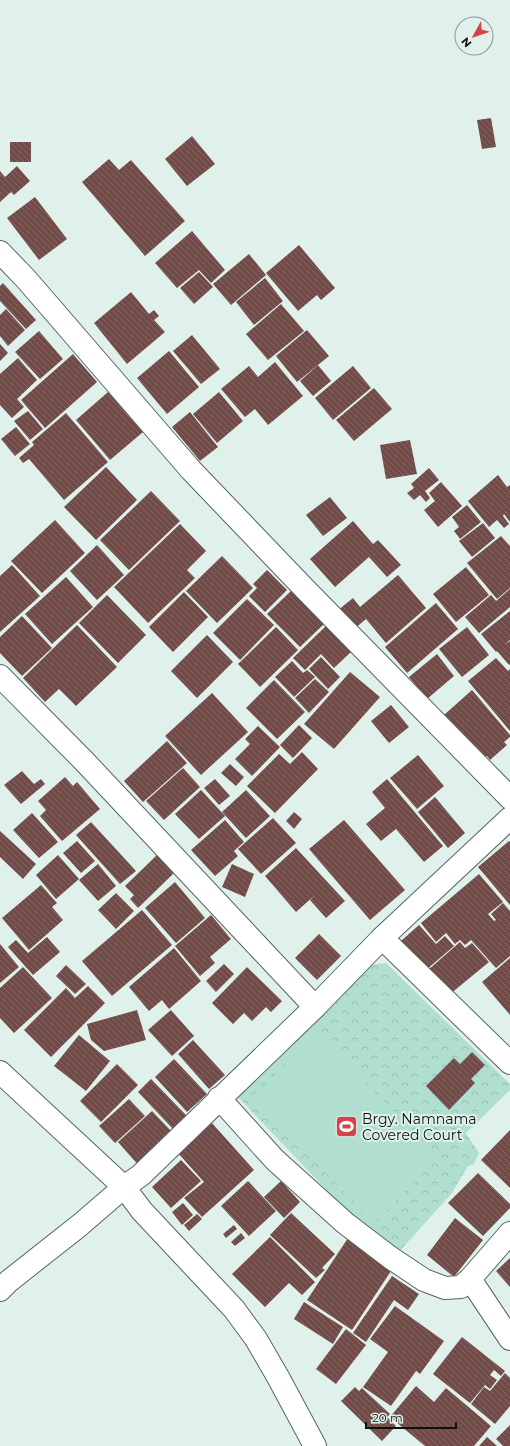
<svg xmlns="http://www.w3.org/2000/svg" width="510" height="1446" font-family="Montserrat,sans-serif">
	<defs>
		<pattern id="forest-crowns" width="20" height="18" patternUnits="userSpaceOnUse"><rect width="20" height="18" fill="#b0dfd2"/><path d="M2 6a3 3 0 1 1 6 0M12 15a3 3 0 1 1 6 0" fill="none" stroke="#96beb3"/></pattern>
		<pattern id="building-back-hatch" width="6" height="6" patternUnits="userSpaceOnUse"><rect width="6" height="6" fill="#724a48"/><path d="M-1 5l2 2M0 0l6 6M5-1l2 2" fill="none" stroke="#836664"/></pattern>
	</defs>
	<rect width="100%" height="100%" fill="#e0f1ec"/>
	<!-- forest -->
	<polygon fill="url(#forest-crowns)" points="386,963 510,1084 510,1090 466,1133 479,1153 474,1164 468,1166 452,1193 398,1253 340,1204 235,1094 369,965"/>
	<!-- pitch -->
	<polygon fill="#b0dfd2" points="317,1033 439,1158 374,1222 252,1097"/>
	<!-- building -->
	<g fill="url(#building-back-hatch)">
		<polygon points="491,118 496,147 482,149 477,120"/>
		<polygon points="192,136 215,164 187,186 165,159"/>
		<rect x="10" y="142" width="21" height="20"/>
		<polygon points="109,159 119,170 131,160 185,221 145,256 82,182"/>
		<polygon points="17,166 30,181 14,195 11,192 0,202 0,171 5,177"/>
		<polygon points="35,197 67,239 39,260 7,218"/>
		<polygon points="192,231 225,270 211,283 199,270 177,288 155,263"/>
		<polygon points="299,245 335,288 321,300 317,295 298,311 266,273"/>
		<polygon points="249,254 266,275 231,305 213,284"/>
		<polygon points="199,272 213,287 194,304 180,288"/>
		<polygon points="265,278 283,301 254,325 236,302"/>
		<polygon points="3,283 36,320 26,329 0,301 0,286"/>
		<polygon points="131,292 149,314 154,310 159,316 154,320 165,332 127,364 94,323"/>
		<polygon points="281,304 304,331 268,360 246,334"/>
		<polygon points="6,309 25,330 8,346 0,336 0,315"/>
		<polygon points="307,330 329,356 297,382 276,356"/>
		<polygon points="39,331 63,359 40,379 15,352"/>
		<polygon points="192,335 220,369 201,384 173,351"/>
		<polygon points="0,344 8,353 0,361"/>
		<polygon points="169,351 199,387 167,414 137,378"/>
		<polygon points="73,354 97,382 45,428 21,400"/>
		<polygon points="18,358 37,380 17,399 24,407 12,418 0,405 0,374"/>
		<polygon points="275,362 303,396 268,425 255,409 245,417 221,389 249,366 258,377"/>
		<polygon points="318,365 331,381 313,396 300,381"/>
		<polygon points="353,366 371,388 333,420 315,398"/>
		<polygon points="374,388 392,409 354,441 336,420"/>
		<polygon points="108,392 143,432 110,460 76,420"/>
		<polygon points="219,392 243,421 217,443 193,414"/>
		<polygon points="28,411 43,429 30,440 14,421"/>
		<polygon points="190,412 218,447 200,461 172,427"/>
		<polygon points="66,413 108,462 64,500 29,459 23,463 19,458 34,445 32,442"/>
		<polygon points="16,427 30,444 15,456 1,439"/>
		<polygon points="410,440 417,474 386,479 380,445"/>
		<polygon points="106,467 137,500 96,540 64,507"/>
		<polygon points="429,468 439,480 425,491 430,498 426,502 420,495 414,500 407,493 414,488 411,484"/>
		<polygon points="498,475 507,487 510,485 510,510 506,513 510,510 510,522 504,514 503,516 509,524 504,528 497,520 489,527 468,501"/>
		<polygon points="441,482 462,506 438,527 424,510 435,501 429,493"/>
		<polygon points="151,491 180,521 129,570 100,540"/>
		<polygon points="330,497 347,518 323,536 306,515"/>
		<polygon points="467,505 481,522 460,539 454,531 459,527 452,517"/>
		<polygon points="55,520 85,553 42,593 11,561"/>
		<polygon points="353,521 373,544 378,540 401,565 387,577 369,557 335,587 310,559"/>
		<polygon points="483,523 495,538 472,557 459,541"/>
		<polygon points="180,524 206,551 187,570 195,578 148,623 114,587"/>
		<polygon points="501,536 510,546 510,588 497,599 467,563"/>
		<polygon points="97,545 124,575 97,600 70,571"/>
		<polygon points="222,556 253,588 217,623 186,591"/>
		<polygon points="12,565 40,596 0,632 0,576"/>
		<polygon points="466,567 489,595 456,622 433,594"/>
		<polygon points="267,570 287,590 265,612 249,596 257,588 253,584"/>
		<polygon points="398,575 426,608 386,643 366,619 353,630 337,611 353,598 360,607"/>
		<polygon points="66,577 93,607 52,644 25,614"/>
		<polygon points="510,589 510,607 479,633 465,617 491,595 496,601"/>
		<polygon points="291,591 324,624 300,647 267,614"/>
		<polygon points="184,592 208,617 173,652 149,627"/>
		<polygon points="107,595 146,635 118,663 79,623"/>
		<polygon points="247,599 274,625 240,660 213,633"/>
		<polygon points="436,603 458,629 407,673 385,647"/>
		<polygon points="510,611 510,640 504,645 510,641 510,664 509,665 497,651 496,652 481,634"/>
		<polygon points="22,616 52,648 22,676 0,653 0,637"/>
		<polygon points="77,625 117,667 76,706 59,689 45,702 23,678"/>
		<polygon points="327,625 352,651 334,668 321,654 305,670 293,658"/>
		<polygon points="276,627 298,650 260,687 238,664"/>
		<polygon points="467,627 489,655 462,677 439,649"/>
		<polygon points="207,635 233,662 197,698 171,671"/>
		<polygon points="437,654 454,676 427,699 409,677"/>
		<polygon points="321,657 340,677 328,689 309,669"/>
		<polygon points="496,658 508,671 510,669 510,731 468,681"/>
		<polygon points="292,661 303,673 307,670 315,677 294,697 275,677"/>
		<polygon points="350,672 380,697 334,749 304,724"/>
		<polygon points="315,679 329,692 309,713 295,698"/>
		<polygon points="274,680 305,712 277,739 246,708"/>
		<polygon points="472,690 510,735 510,737 504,742 507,745 490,760 487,756 482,760 444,715"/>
		<polygon points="212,693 248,732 201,775 165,736"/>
		<polygon points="391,705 409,727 389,743 371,721"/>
		<polygon points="299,725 312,738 293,758 280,745"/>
		<polygon points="258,726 280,747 252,776 235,759 250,744 245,739"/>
		<polygon points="167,741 187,763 143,802 124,781"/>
		<polygon points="302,752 318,769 275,813 247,786 279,754 290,764"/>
		<polygon points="418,755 444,786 417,809 390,778"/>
		<polygon points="230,764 244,777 236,786 221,773"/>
		<polygon points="183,768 200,787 164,820 146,801"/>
		<polygon points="22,771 34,784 41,779 45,784 21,804 4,785"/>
		<polygon points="65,777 73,786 77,782 100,809 62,841 40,816 46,810 38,801"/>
		<polygon points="215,779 230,796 219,805 204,788"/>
		<polygon points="387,779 443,846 424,862 396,829 381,841 366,824 385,808 372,792"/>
		<polygon points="201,790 225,816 199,839 175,814"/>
		<polygon points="246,790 270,816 246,838 222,812"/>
		<polygon points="435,797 465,833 448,848 418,812"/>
		<polygon points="294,812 302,819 294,829 286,821"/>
		<polygon points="32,813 58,842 39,858 13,830"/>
		<polygon points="273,818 296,843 261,874 238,849"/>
		<polygon points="225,820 244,842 234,851 238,856 215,876 191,850"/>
		<polygon points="344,820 405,890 370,920 309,849"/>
		<polygon points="91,822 136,871 120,884 76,835"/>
		<polygon points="0,831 36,864 23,879 0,857"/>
		<polygon points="77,841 95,861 81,873 63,853"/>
		<polygon points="509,841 510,842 510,905 478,867"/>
		<polygon points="296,848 345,901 326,918 310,900 315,895 296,912 265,876"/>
		<polygon points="58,855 79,879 56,899 36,875"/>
		<polygon points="157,855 174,873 138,908 130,899 134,895 125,886"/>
		<polygon points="98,864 116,886 98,901 79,880"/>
		<polygon points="232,864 254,874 245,897 222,887"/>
		<polygon points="479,874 503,902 488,914 494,921 496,920 491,914 503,903 510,911 510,956 496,968 471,940 465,945 460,940 455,944 446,933 436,942 421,923"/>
		<polygon points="175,882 205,918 176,943 145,908"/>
		<polygon points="41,885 57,903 52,907 63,920 29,950 2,918"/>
		<polygon points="116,893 134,911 116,929 98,910"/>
		<polygon points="142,910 172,945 112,996 82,961"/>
		<polygon points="211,915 231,939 210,957 215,963 200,976 175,946"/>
		<polygon points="419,925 436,944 445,936 454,946 426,970 401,941"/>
		<polygon points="319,934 341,956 317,980 295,958"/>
		<polygon points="47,937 60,952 33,975 8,947 16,940 28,953"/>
		<polygon points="460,942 465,948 472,943 489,962 449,995 428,970"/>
		<polygon points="0,944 19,967 0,983"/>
		<polygon points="174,948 201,981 169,1009 162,1000 149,1011 129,987"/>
		<polygon points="510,958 510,1015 482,982"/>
		<polygon points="224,964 234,974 216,992 206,981"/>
		<polygon points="66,965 86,984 75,994 56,976"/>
		<polygon points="23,967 52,998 14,1033 0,1018 0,988"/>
		<polygon points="247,967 282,1001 271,1012 266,1007 252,1021 244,1013 233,1024 212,1003"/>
		<polygon points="88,986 105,1003 51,1057 24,1030 66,988 75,998"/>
		<polygon points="137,1010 146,1040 104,1051 91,1040 87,1024"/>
		<polygon points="171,1010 194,1036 172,1056 148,1030"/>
		<polygon points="79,1035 110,1061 86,1091 54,1066"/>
		<polygon points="193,1040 225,1075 209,1089 178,1054"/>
		<polygon points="472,1052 485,1065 471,1079 475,1083 449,1110 426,1086 454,1058 460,1064"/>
		<polygon points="174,1059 207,1094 187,1112 155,1077"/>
		<polygon points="117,1064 138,1085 101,1122 80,1101"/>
		<polygon points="151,1079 187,1116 173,1129 138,1092"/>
		<polygon points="129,1099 145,1116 115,1143 99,1126"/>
		<polygon points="152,1111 175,1135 140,1167 118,1142"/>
		<polygon points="212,1123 254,1170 202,1217 184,1198 204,1182 178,1153"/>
		<polygon points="510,1130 510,1188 481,1160"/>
		<polygon points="181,1160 201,1181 171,1208 152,1187"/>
		<polygon points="478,1173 510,1204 510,1208 483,1236 448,1203"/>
		<polygon points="248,1181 276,1211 249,1236 221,1206"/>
		<polygon points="281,1181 300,1202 284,1218 264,1197"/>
		<polygon points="183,1203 193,1215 182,1225 172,1212"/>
		<polygon points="291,1213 335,1254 322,1268 325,1270 316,1278 270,1235"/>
		<polygon points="197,1214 202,1219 189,1231 184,1225"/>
		<polygon points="455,1218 483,1240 454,1277 427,1255"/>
		<polygon points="234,1225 237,1229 226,1238 223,1234"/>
		<polygon points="241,1233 245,1238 235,1246 231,1242"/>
		<polygon points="270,1237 315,1282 302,1295 289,1283 265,1307 232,1274"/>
		<polygon points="348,1238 393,1268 352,1330 307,1300"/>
		<polygon points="510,1258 510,1287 496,1271"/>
		<polygon points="392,1276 419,1294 408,1310 394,1300 366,1342 353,1333"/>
		<polygon points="304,1302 343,1327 333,1344 294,1319"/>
		<polygon points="395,1306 444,1341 420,1374 416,1371 391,1406 363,1387 388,1352 370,1339"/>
		<polygon points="346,1329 366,1345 336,1384 316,1369"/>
		<polygon points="462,1337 505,1371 501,1376 494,1370 490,1375 497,1380 490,1389 485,1385 470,1403 433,1374"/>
		<polygon points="505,1373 510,1378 510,1406 495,1424 471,1404 484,1387 490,1391"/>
		<polygon points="416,1386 434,1402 446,1388 491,1426 474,1446 425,1446 390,1417"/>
		<polygon points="355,1387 359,1391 362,1388 390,1414 387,1417 396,1426 382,1441 341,1401"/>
		<polygon points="510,1425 510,1446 503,1446 496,1439"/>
		<polygon points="487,1437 497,1446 479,1446"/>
	</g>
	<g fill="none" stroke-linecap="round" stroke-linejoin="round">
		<defs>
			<g id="minor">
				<polyline points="0,252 26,279 191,470 304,588 510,798"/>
				<polyline points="0,676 85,762 315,1007"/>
				<polyline points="382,938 510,1063"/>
				<polyline points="0,1072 124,1187 141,1175 315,1007 382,938 510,818"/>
				<polyline points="219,1098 275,1160 345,1223 391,1258 424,1280 445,1288 461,1287 470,1279 510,1233"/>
				<polyline points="470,1279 510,1339"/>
				<polyline points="0,1290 9,1281 80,1225 124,1187 142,1211 234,1309 256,1339 278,1377 315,1446"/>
			</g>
		</defs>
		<!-- minor casing -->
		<use href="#minor" stroke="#576561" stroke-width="24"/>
		<!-- minor -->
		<use href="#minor" stroke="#fff" stroke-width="22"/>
	</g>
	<!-- icons -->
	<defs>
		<symbol id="stadium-square" viewBox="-11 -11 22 22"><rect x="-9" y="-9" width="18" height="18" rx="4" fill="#d34347" stroke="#e0f1ec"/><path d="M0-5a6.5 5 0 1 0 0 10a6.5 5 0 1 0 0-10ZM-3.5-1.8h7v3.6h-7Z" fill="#fff"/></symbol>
	</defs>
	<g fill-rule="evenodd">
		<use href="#stadium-square" x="334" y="1114" width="25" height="25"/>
	</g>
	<g text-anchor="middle" stroke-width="4" stroke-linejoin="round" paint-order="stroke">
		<!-- poi labels -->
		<g font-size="14" fill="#0c1211" stroke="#e0f1ec" text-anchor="start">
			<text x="362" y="1124">Brgy. Namnama<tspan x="362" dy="16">Covered Court</tspan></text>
		</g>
	</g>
	<!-- north arrow -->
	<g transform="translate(474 36) rotate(230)"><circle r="19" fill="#e0f1ec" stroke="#8b9894"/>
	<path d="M0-3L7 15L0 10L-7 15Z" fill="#d34347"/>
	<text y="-6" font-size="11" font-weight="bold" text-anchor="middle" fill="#0c1211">N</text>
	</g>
	<!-- scale -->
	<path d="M366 1422v6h90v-6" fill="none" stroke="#0c1211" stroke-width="2"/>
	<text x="372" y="1422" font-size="12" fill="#0c1211" stroke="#e0f1ec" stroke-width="3" paint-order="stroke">20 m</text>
</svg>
